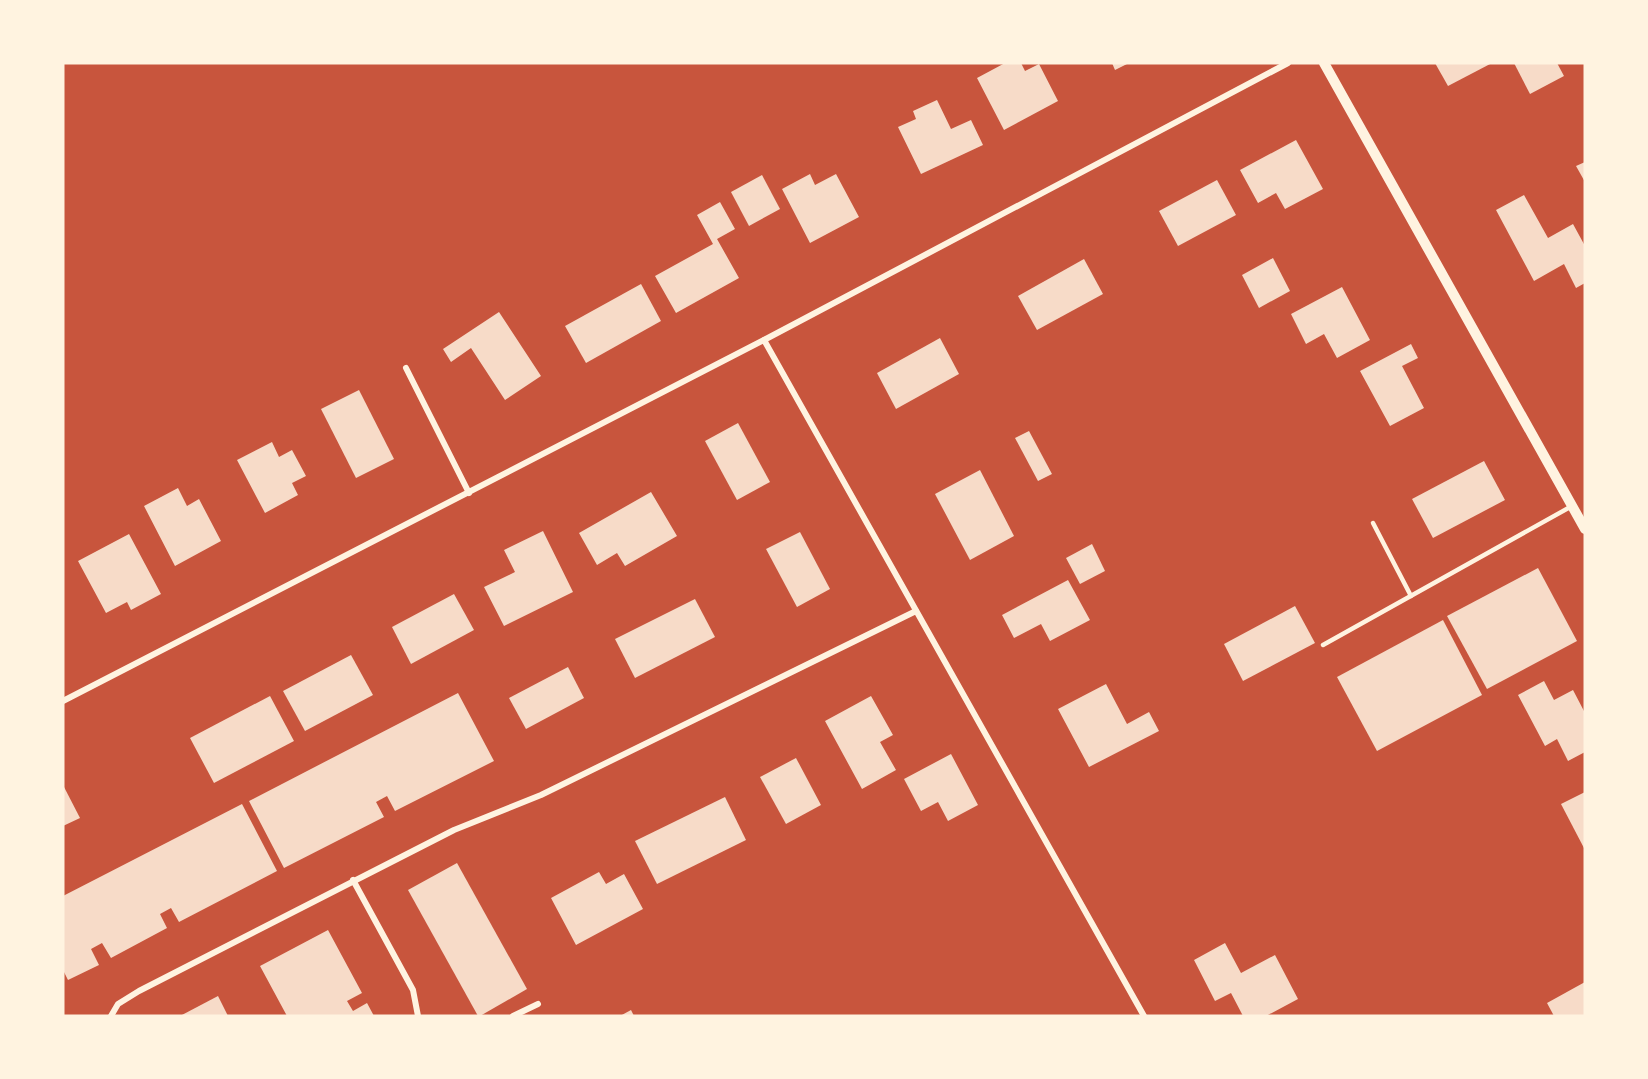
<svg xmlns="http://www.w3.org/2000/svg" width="1648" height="1079" font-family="'Asap Condensed',sans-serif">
	<rect width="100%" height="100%" fill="#c8553d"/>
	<!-- building -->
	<g fill="#f7dbc8">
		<polygon points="1005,63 1021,63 1025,71 1039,64 1058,101 1004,130 977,78"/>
		<polygon points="1112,63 1129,63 1115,70"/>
		<polygon points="1435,63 1492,63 1448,86"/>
		<polygon points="1514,63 1557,63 1564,76 1530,94"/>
		<polygon points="937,100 951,129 971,120 983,145 921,174 898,127 916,119 913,111"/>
		<polygon points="1296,140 1323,189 1285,209 1276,193 1258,203 1240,170"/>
		<polygon points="1585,162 1585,182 1576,166"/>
		<polygon points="810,174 815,185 836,174 859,217 810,243 782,189"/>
		<polygon points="762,175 780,209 749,226 731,192"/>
		<polygon points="1217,180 1236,215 1178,246 1159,211"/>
		<polygon points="1524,195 1548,238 1573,224 1585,246 1585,283 1576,288 1564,264 1534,281 1496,210"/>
		<polygon points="720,202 735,229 717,239 739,278 676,313 655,276 713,244 697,215"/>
		<polygon points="1273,258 1290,291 1259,308 1242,275"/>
		<polygon points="1084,259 1103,294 1037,330 1018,296"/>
		<polygon points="641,284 661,321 586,363 565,326"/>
		<polygon points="1342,287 1370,340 1337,358 1324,334 1306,344 1291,314"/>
		<polygon points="499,312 541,376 505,400 471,348 451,362 443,349"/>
		<polygon points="940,338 959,374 896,409 877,373"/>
		<polygon points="1411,344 1418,358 1402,366 1424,408 1390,426 1360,371"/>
		<polygon points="359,390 394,459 356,478 321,409"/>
		<polygon points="738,423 770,482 737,500 705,441"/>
		<polygon points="1029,431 1052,474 1038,481 1015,438"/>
		<polygon points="272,442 279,457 292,450 306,476 292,483 298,495 265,513 237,460"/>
		<polygon points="1484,461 1505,500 1433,538 1412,499"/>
		<polygon points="980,470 1014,536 970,560 935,494"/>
		<polygon points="178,488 187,506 199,499 221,541 175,566 144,506"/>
		<polygon points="651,492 677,536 625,566 617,553 597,565 579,533"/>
		<polygon points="543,531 573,592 504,626 484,587 515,572 504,550"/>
		<polygon points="800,532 830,589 797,607 766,549"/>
		<polygon points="129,534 161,594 131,610 127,602 106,613 78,561"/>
		<polygon points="1092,544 1105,571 1080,584 1066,558"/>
		<polygon points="1538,568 1577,641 1487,689 1447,616"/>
		<polygon points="1068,580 1090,620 1050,641 1041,624 1014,638 1002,615"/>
		<polygon points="454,594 474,630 411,664 392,627"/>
		<polygon points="695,599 715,637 635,678 615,639"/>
		<polygon points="1295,606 1315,643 1243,681 1224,644"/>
		<polygon points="1443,620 1482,695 1377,751 1337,677"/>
		<polygon points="351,655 373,695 305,731 283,691"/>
		<polygon points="568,667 584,698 526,729 509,698"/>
		<polygon points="1544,681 1554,700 1573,690 1585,713 1585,752 1568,761 1557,739 1545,746 1518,695"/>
		<polygon points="1106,684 1127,724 1149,712 1159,731 1089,767 1058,709"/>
		<polygon points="458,693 494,761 395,811 387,796 376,802 384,817 284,868 249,801"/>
		<polygon points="270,696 294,741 214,783 190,738"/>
		<polygon points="871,696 893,735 880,742 896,770 862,789 825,721"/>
		<polygon points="951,754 978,805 948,821 938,802 921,811 904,779"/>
		<polygon points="796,758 821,805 786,824 760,777"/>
		<polygon points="63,785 80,818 63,826"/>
		<polygon points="1585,792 1585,850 1561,804"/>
		<polygon points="725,797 746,840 657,884 635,841"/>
		<polygon points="242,804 277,871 179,922 171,908 160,914 167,928 111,958 102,943 91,949 99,965 68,980 63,970 63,896"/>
		<polygon points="457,863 527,989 480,1016 478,1016 408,890"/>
		<polygon points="599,872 606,884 624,874 643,909 576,945 551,898"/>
		<polygon points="328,930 362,993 347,1001 353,1011 367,1003 374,1016 287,1016 260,966"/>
		<polygon points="1225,943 1241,973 1275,955 1298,999 1266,1016 1243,1016 1231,993 1215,1001 1194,960"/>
		<polygon points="1585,982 1585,1016 1554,1016 1547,1003"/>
		<polygon points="218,996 228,1016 180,1016"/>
		<polygon points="631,1010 634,1016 620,1016"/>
	</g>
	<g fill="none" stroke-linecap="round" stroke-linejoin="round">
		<!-- service -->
		<g stroke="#fff3e0" stroke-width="4.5">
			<polyline points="1373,523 1411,596"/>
			<polyline points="1323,645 1572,506"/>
		</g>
		<!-- minor -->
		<g stroke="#fff3e0" stroke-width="6">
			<polyline points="764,340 1144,1016"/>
			<polyline points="406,368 469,493"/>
			<polyline points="63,701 764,340 1288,63"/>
			<polyline points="353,880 413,990 418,1016"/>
			<polyline points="111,1016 118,1004 139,991 454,830 541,795 916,611"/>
			<polyline points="513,1016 538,1004"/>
		</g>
		<!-- tertiary -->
		<polyline stroke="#fff3e0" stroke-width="10" points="1324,63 1585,529"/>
	</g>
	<!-- border -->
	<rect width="1648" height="1079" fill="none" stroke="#fff3e0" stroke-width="129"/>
</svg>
